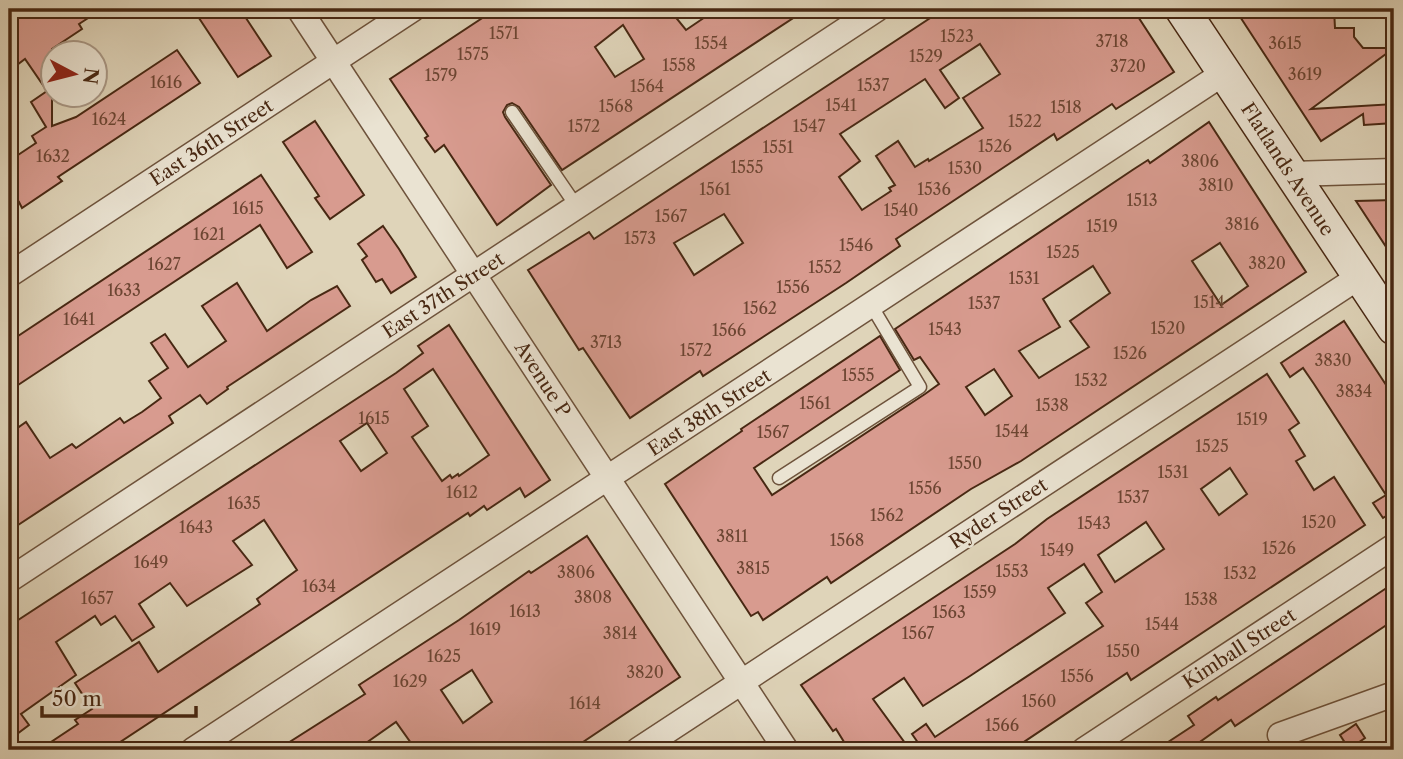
<svg xmlns="http://www.w3.org/2000/svg" width="1403" height="759" font-family="'Libre Caslon Text',serif">
	<rect width="100%" height="100%" fill="#dfd4b9"/>
	<filter id="stains"><feTurbulence type="fractalNoise" baseFrequency=".00286" numOctaves="4"/><feColorMatrix values="0 0 0 0 .2 0 0 0 0 .09 0 0 0 0 .02 0 0 0 .5 -.17"/></filter>
	<radialGradient id="worn" r=".72"><stop offset=".6" stop-color="#630" stop-opacity="0"/><stop offset="1" stop-color="#630" stop-opacity=".3"/></radialGradient>
	<!-- building -->
	<g fill="#d89b8f" stroke="#482813" stroke-width="2" fill-rule="evenodd">
		<polygon points="29,9 102,9 79,24 82,29 52,49 52,126 76,117 177,50 200,83 58,177 62,181 22,208 19,202 9,209 9,161 36,143 32,136 46,127 31,102 47,91 25,59 9,71 9,22"/>
		<polygon points="193,9 240,9 271,56 238,77"/>
		<path d="M496 9H669L686 30 717 9H807L562 170 519 107 512 103 507 105 503 112 505 117 551 185 497 225 444 145 435 152 425 138 428 136 390 79ZM623 25 644 59 615 77 595 47Z"/>
		<path d="M944 9H1133L1174 72 1116 109 1112 104 1057 140 1054 134 896 239 900 246 846 283 703 376 700 371 630 418 583 348 579 350 528 270 589 232 594 239ZM980 44 1000 74 963 98 983 128 929 161 928 159 915 167 898 141 876 156 895 185 889 188 891 191 862 210 839 177 860 161 840 134 925 79 945 108 959 98 940 70ZM724 214 743 243 694 275 674 243Z"/>
		<polygon points="1235,9 1334,9 1335,28 1354,28 1354,37 1363,48 1394,48 1311,109 1394,104 1394,123 1364,125 1363,114 1321,141"/>
		<polygon points="315,121 364,195 330,219 315,198 319,196 283,142"/>
		<path d="M1209 122 1306 272 1021 461 971 489 831 583 827 577 763 620 758 612 751 616 665 484 742 431 741 429 880 336 900 370 754 468 772 495 925 394 939 384 920 357 914 360 895 329 1134 169 1148 160 1150 163ZM1220 243 1248 286 1221 305 1192 261ZM1093 266 1110 293 1070 321 1089 347 1039 378 1019 351 1060 327 1043 299ZM994 369 1012 396 985 415 966 387Z"/>
		<polygon points="261,175 312,252 287,268 260,225 9,391 9,342"/>
		<polygon points="1394,200 1394,259 1356,201"/>
		<polygon points="383,226 399,249 416,277 391,293 382,279 376,282 362,260 367,256 358,244"/>
		<polygon points="237,283 267,331 311,300 337,286 350,306 227,387 228,389 207,404 200,395 169,416 173,423 9,531 9,434 26,422 50,458 72,444 76,448 120,418 124,423 142,412 161,398 149,381 168,368 151,343 165,334 188,367 226,341 202,306"/>
		<polygon points="1344,321 1394,397 1394,511 1383,518 1373,503 1386,495 1314,384 1303,368 1290,377 1281,363"/>
		<path d="M449 325 550 480 525 497 520 488 487 510 484 506 470 516 468 513 108 750H39L78 724 75 720 92 709 75 683 139 642 158 672 260 604 257 599 297 570 264 520 233 541 252 565 187 606 170 583 139 604 154 627 132 641 115 616 101 625 95 616 56 642 76 675 21 714 29 725 9 740V626L396 373 423 353 418 346ZM433 369 489 455 459 476 458 474 452 478 450 475 442 481 412 437 428 426 404 389ZM367 423 387 453 361 471 340 441Z"/>
		<path d="M1267 374 1299 423 1289 430 1305 456 1296 461 1314 490 1334 477 1365 525 1131 680 1127 673 1012 750H915L921 747 912 734 926 724 935 737 1103 626 1086 603 1102 592 1084 564 1048 588 1065 613 970 676 923 706 904 678 873 699 905 743 894 750H849L836 729 833 731 801 685 1015 544 1047 519ZM1230 468 1247 494 1219 515 1201 489ZM1146 522 1164 549 1115 582 1098 555Z"/>
		<path d="M587 536 680 677 571 750H416L396 722 356 750H277L365 694 359 685 459 620 529 571 531 573ZM472 670 492 702 463 723 441 690Z"/>
		<polygon points="1394,583 1394,620 1235,726 1231,720 1197,744 1202,750 1156,750 1194,725 1188,716 1216,697 1218,700"/>
		<polygon points="1356,724 1365,738 1349,749 1340,735"/>
	</g>
	<g fill="none" stroke-linecap="round" stroke-linejoin="round">
		<defs>
			<g id="service">
				<polyline points="512,112 577,207"/>
				<polyline points="779,478 920,387 871,305"/>
			</g>
			<g id="minor">
				<polyline points="299,9 786,750"/>
				<polyline points="1291,174 1394,171"/>
				<polyline points="9,275 413,9"/>
				<polyline points="9,580 877,9"/>
				<polyline points="1280,735 1394,694"/>
				<polyline points="193,750 1224,73"/>
				<polyline points="638,750 1359,277"/>
				<polyline points="1084,750 1394,546"/>
			</g>
			<polyline id="secondary" points="1182,9 1394,328"/>
		</defs>
		<!-- service casing -->
		<use href="#service" stroke="#6e533c" stroke-width="15"/>
		<!-- minor casing -->
		<use href="#minor" stroke="#6e533c" stroke-width="27"/>
		<!-- secondary casing -->
		<use href="#secondary" stroke="#482813" stroke-width="36"/>
		<!-- service -->
		<use href="#service" stroke="#eae3d2" stroke-width="12"/>
		<!-- minor -->
		<use href="#minor" stroke="#eae3d2" stroke-width="24"/>
		<!-- secondary -->
		<use href="#secondary" stroke="#eae3d2" stroke-width="33"/>
	</g>
	<g text-anchor="middle" stroke-width="5" stroke-linejoin="round" paint-order="stroke">
		<!-- number labels -->
		<g font-size="16" fill="#6c4532">
			<text x="504" y="39">1571</text>
			<text x="957" y="42">1523</text>
			<text x="1112" y="47">3718</text>
			<text x="711" y="49">1554</text>
			<text x="1285" y="49">3615</text>
			<text x="473" y="60">1575</text>
			<text x="926" y="62">1529</text>
			<text x="679" y="71">1558</text>
			<text x="1128" y="72">3720</text>
			<text x="1305" y="80">3619</text>
			<text x="441" y="81">1579</text>
			<text x="166" y="88">1616</text>
			<text x="873" y="91">1537</text>
			<text x="647" y="92">1564</text>
			<text x="841" y="111">1541</text>
			<text x="616" y="112">1568</text>
			<text x="1066" y="113">1518</text>
			<text x="109" y="125">1624</text>
			<text x="1025" y="127">1522</text>
			<text x="584" y="132">1572</text>
			<text x="809" y="132">1547</text>
			<text x="995" y="152">1526</text>
			<text x="778" y="153">1551</text>
			<text x="53" y="162">1632</text>
			<text x="1200" y="167">3806</text>
			<text x="747" y="173">1555</text>
			<text x="965" y="174">1530</text>
			<text x="1216" y="191">3810</text>
			<text x="715" y="195">1561</text>
			<text x="934" y="195">1536</text>
			<text x="1142" y="206">1513</text>
			<text x="248" y="214">1615</text>
			<text x="901" y="216">1540</text>
			<text x="671" y="222">1567</text>
			<text x="1242" y="230">3816</text>
			<text x="1102" y="232">1519</text>
			<text x="209" y="240">1621</text>
			<text x="640" y="244">1573</text>
			<text x="856" y="251">1546</text>
			<text x="1063" y="258">1525</text>
			<text x="1267" y="269">3820</text>
			<text x="164" y="270">1627</text>
			<text x="825" y="273">1552</text>
			<text x="1024" y="284">1531</text>
			<text x="793" y="293">1556</text>
			<text x="124" y="296">1633</text>
			<text x="1209" y="308">1514</text>
			<text x="984" y="309">1537</text>
			<text x="760" y="314">1562</text>
			<text x="79" y="325">1641</text>
			<text x="1168" y="334">1520</text>
			<text x="945" y="335">1543</text>
			<text x="729" y="336">1566</text>
			<text x="606" y="348">3713</text>
			<text x="696" y="356">1572</text>
			<text x="1130" y="359">1526</text>
			<text x="1333" y="366">3830</text>
			<text x="858" y="381">1555</text>
			<text x="1091" y="386">1532</text>
			<text x="1354" y="397">3834</text>
			<text x="815" y="409">1561</text>
			<text x="1052" y="411">1538</text>
			<text x="374" y="424">1615</text>
			<text x="1252" y="425">1519</text>
			<text x="1012" y="437">1544</text>
			<text x="773" y="438">1567</text>
			<text x="1212" y="452">1525</text>
			<text x="965" y="469">1550</text>
			<text x="1173" y="478">1531</text>
			<text x="925" y="494">1556</text>
			<text x="462" y="498">1612</text>
			<text x="1133" y="503">1537</text>
			<text x="244" y="509">1635</text>
			<text x="887" y="521">1562</text>
			<text x="1319" y="528">1520</text>
			<text x="1094" y="529">1543</text>
			<text x="196" y="533">1643</text>
			<text x="732" y="542">3811</text>
			<text x="847" y="546">1568</text>
			<text x="1279" y="554">1526</text>
			<text x="1057" y="556">1549</text>
			<text x="151" y="568">1649</text>
			<text x="753" y="574">3815</text>
			<text x="1012" y="577">1553</text>
			<text x="576" y="578">3806</text>
			<text x="1240" y="579">1532</text>
			<text x="319" y="592">1634</text>
			<text x="980" y="598">1559</text>
			<text x="593" y="603">3808</text>
			<text x="97" y="604">1657</text>
			<text x="1201" y="605">1538</text>
			<text x="525" y="617">1613</text>
			<text x="949" y="618">1563</text>
			<text x="1162" y="630">1544</text>
			<text x="485" y="635">1619</text>
			<text x="620" y="639">3814</text>
			<text x="918" y="639">1567</text>
			<text x="1123" y="657">1550</text>
			<text x="444" y="662">1625</text>
			<text x="645" y="678">3820</text>
			<text x="1077" y="682">1556</text>
			<text x="410" y="687">1629</text>
			<text x="1039" y="707">1560</text>
			<text x="585" y="709">1614</text>
			<text x="1002" y="731">1566</text>
		</g>
		<!-- street labels -->
		<g font-size="19" fill="#482813" stroke="#eae3d2">
			<text transform="translate(211 142) rotate(-33)" y="7">East 36th Street</text>
			<text transform="translate(1288 169) rotate(57)" y="7">Flatlands Avenue</text>
			<text transform="translate(443 295) rotate(-33)" y="7">East 37th Street</text>
			<text transform="translate(543 379) rotate(57)" y="7">Avenue P</text>
			<text transform="translate(709 412) rotate(-33)" y="7">East 38th Street</text>
			<text transform="translate(998 513) rotate(-33)" y="7">Ryder Street</text>
			<text transform="translate(1239 648) rotate(-33)" y="7">Kimball Street</text>
		</g>
	</g>
	<!-- margin -->
	<rect width="1403" height="759" fill="none" stroke="#dfd4b9" stroke-width="35"/>
	<rect x="10" y="10" width="1382" height="738" fill="none" stroke="#482813" stroke-width="3.5"/>
	<rect x="18" y="18" width="1368" height="724" fill="none" stroke="#482813" stroke-width="2"/>
	<!-- north arrow -->
	<g transform="translate(74 74) rotate(97)"><circle r="33" fill="#eae3d2" stroke="#a99886" stroke-width="2"/>
	<path d="M0-5L12 26L0 18L-12 26Z" fill="#8f2418"/>
	<text y="-10" font-size="19" font-weight="bold" text-anchor="middle" fill="#482813">N</text>
	</g>
	<!-- scale -->
	<path d="M42 706v10h154v-10" fill="none" stroke="#482813" stroke-width="3.5"/>
	<text x="52" y="706" font-size="21" fill="#482813" stroke="#eae3d2" stroke-width="5" paint-order="stroke">50 m</text>
	<rect width="100%" height="100%" filter="url(#stains)"/>
	<rect width="100%" height="100%" fill="url(#worn)"/>
</svg>
